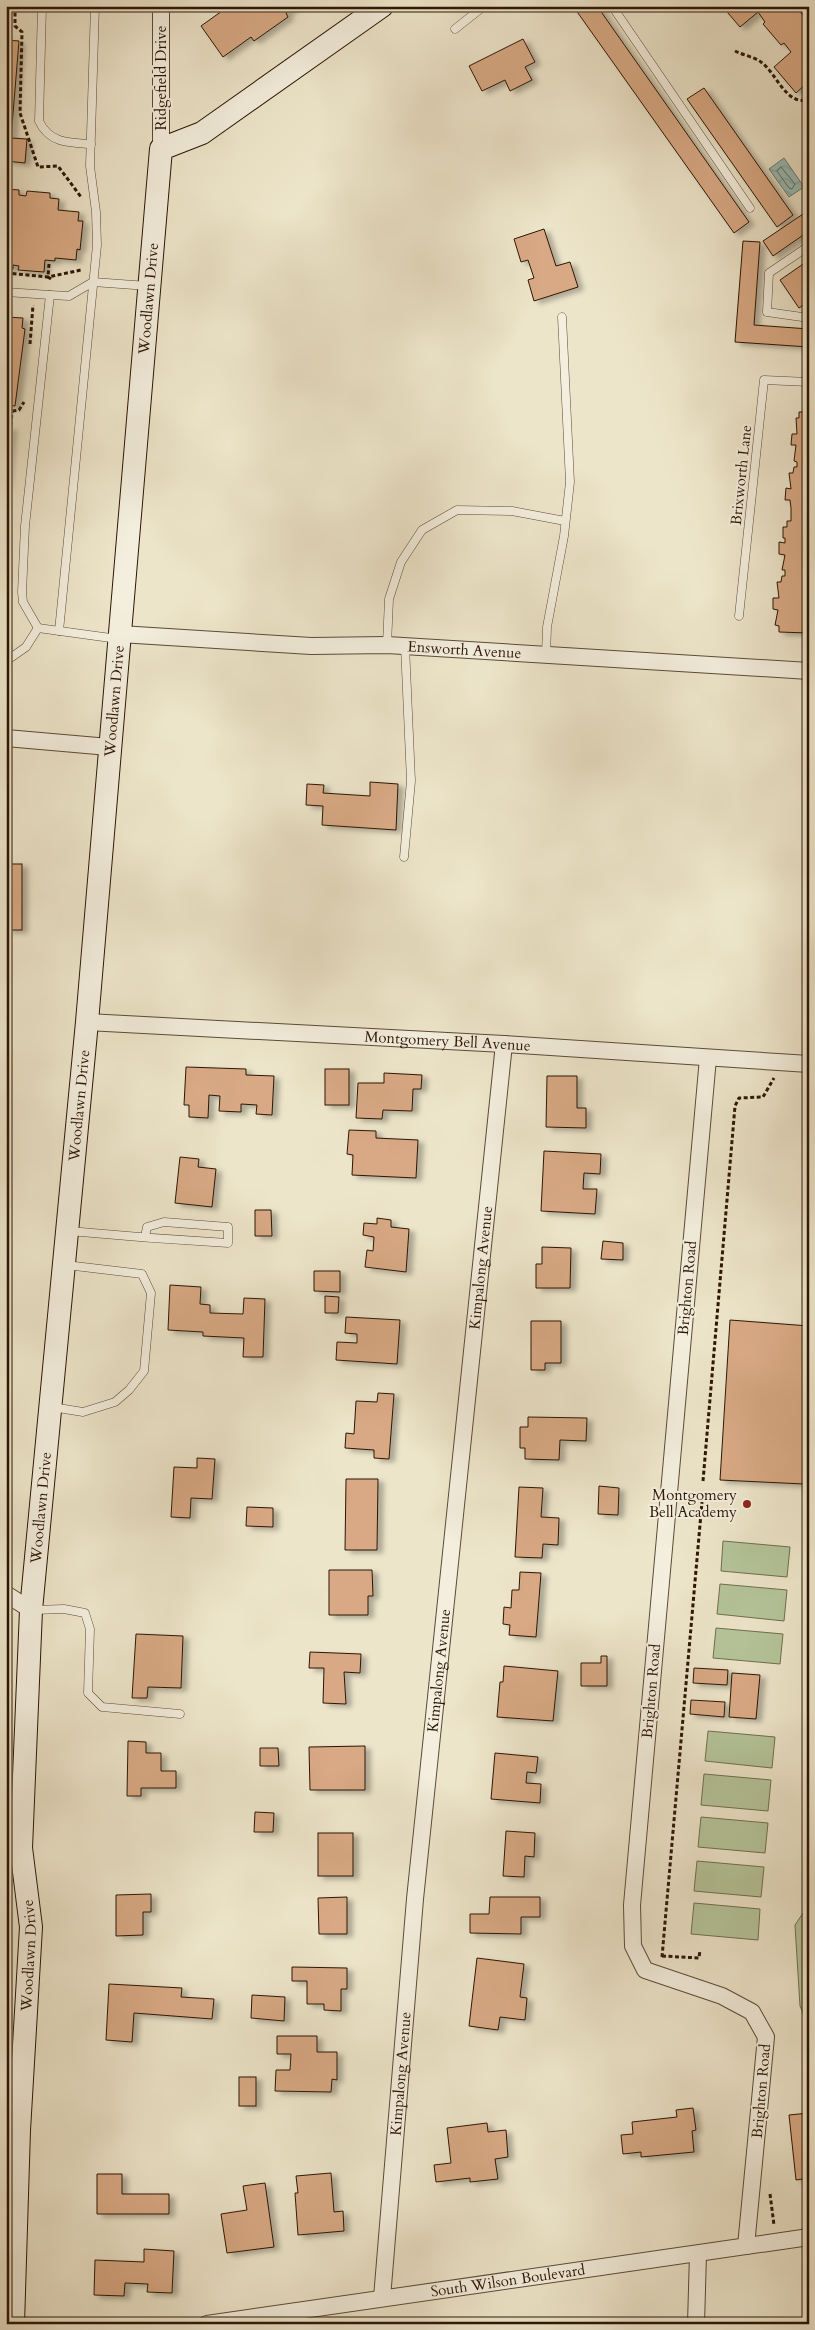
<svg xmlns="http://www.w3.org/2000/svg" width="815" height="2330" font-family="Cardo,serif">
	<defs>
		<pattern id="water-waves" width="16" height="10" patternUnits="userSpaceOnUse" patternTransform="scale(1.25)"><rect width="16" height="10" fill="#99bfba"/><path d="M0 5q4-4 8 0t8 0" fill="none" stroke="#84a39e"/></pattern>
		<filter id="shadow"><feDropShadow dx="5.5" dy="3" stdDeviation="2.5" flood-color="#0004"/></filter>
	</defs>
	<rect width="100%" height="100%" fill="#ede5ca"/>
	<filter id="stains"><feTurbulence type="fractalNoise" baseFrequency=".004" numOctaves="4"/><feColorMatrix values="0 0 0 0 .2 0 0 0 0 .09 0 0 0 0 .02 0 0 0 .5 -.17"/></filter>
	<radialGradient id="worn" r=".72"><stop offset=".6" stop-color="#630" stop-opacity="0"/><stop offset="1" stop-color="#630" stop-opacity=".3"/></radialGradient>
	<!-- garden -->
	<g fill="#b5c59a" stroke="#706e4f">
		<polygon points="723,1541 790,1547 787,1577 721,1571"/>
		<polygon points="720,1584 787,1590 784,1621 717,1614"/>
		<polygon points="716,1628 783,1634 780,1664 713,1658"/>
		<polygon points="708,1731 775,1737 772,1768 705,1761"/>
		<polygon points="704,1774 771,1780 768,1811 701,1805"/>
		<polygon points="701,1817 768,1823 765,1853 698,1847"/>
		<polygon points="697,1861 764,1867 761,1897 694,1891"/>
		<polygon points="694,1903 760,1909 758,1940 691,1934"/>
		<polygon points="809,1912 809,2028 800,2006 795,1925 803,1913"/>
	</g>
	<!-- water -->
	<polygon fill="url(#water-waves)" stroke="#6d7b71" points="784,158 804,187 789,197 769,169"/>
	<g fill="none" stroke-linecap="round" stroke-linejoin="round">
		<!-- shore -->
		<polygon stroke="#626a5f" stroke-width="1" points="781,167 795,184 792,189 789,188 777,171"/>
	</g>
	<!-- building -->
	<g fill="#d8a984" stroke="#2c1604" filter="url(#shadow)">
		<polygon points="229,6 232,7 295,6 286,13 288,17 254,41 251,37 223,57 201,26"/>
		<polygon points="573,6 597,6 749,222 734,233"/>
		<polygon points="722,6 795,6 808,21 804,25 809,30 809,81 796,93 774,67 791,52 784,43 781,45 763,24 765,22 758,12 740,27"/>
		<polygon points="523,39 535,62 525,67 532,80 510,91 505,80 482,91 469,66"/>
		<polygon points="6,40 19,41 11,138 27,139 25,163 6,161"/>
		<polygon points="704,88 793,215 777,227 687,99"/>
		<polygon points="6,189 19,190 19,195 26,196 27,191 50,193 50,198 59,199 58,210 79,212 78,221 83,221 80,250 77,249 76,260 55,258 55,261 45,260 44,272 18,270 19,266 13,265 13,269 6,269"/>
		<polygon points="809,210 809,231 773,256 763,241"/>
		<polygon points="544,229 556,266 570,262 578,287 534,301 528,280 534,278 528,260 521,262 514,239"/>
		<polygon points="743,241 760,242 754,325 809,329 809,347 735,342"/>
		<polygon points="809,260 809,301 799,308 780,280"/>
		<polygon points="6,317 23,318 22,328 25,329 15,406 6,405"/>
		<polygon points="799,412 809,412 809,633 779,632 779,626 775,625 778,610 773,609 773,598 779,598 777,582 781,582 782,576 785,576 785,570 782,570 785,555 779,554 779,542 785,543 785,538 783,538 783,527 787,527 787,521 791,521 791,508 790,500 785,500 786,488 791,489 789,473 793,473 794,467 797,467 797,462 794,461 796,445 791,445 792,434 797,434 796,418 799,418"/>
		<polygon points="6,427 11,427 6,488"/>
		<polygon points="370,782 398,784 396,830 322,825 323,806 306,805 307,784 324,785 323,793 370,796"/>
		<rect x="6" y="864" width="16" height="66"/>
		<polygon points="186,1067 246,1069 246,1075 274,1076 272,1115 256,1114 257,1105 241,1104 241,1112 219,1111 220,1096 209,1095 208,1118 189,1117 189,1105 184,1105"/>
		<rect x="325" y="1069" width="24" height="36"/>
		<polygon points="384,1073 422,1075 421,1089 413,1089 412,1111 383,1110 382,1119 356,1118 358,1083 384,1083"/>
		<polygon points="547,1076 577,1076 577,1108 586,1108 586,1128 546,1127"/>
		<polygon points="349,1130 376,1131 376,1138 418,1140 416,1178 352,1175 353,1155 347,1154"/>
		<polygon points="544,1151 601,1154 600,1174 584,1173 583,1189 597,1189 595,1214 541,1211"/>
		<polygon points="180,1157 199,1159 198,1167 216,1169 212,1207 175,1203"/>
		<polygon points="255,1210 271,1210 272,1236 255,1236"/>
		<polygon points="377,1218 391,1220 391,1227 409,1229 406,1272 365,1267 367,1250 373,1251 374,1237 363,1235 364,1223 377,1224"/>
		<polygon points="603,1241 623,1243 623,1260 601,1259"/>
		<polygon points="542,1247 571,1248 570,1288 536,1288 536,1264 542,1264"/>
		<polygon points="314,1271 340,1271 340,1292 314,1291"/>
		<polygon points="170,1285 201,1287 200,1304 210,1305 210,1313 243,1314 244,1298 265,1299 263,1357 243,1357 244,1338 203,1336 203,1332 168,1330"/>
		<polygon points="325,1296 339,1297 338,1313 325,1313"/>
		<polygon points="346,1317 400,1320 397,1364 336,1360 337,1342 357,1343 357,1334 345,1333"/>
		<polygon points="730,1320 809,1326 809,1507 803,1491 806,1490 804,1484 720,1480"/>
		<polygon points="531,1321 561,1321 561,1363 545,1363 545,1370 531,1370"/>
		<polygon points="378,1393 394,1394 389,1459 374,1458 374,1450 345,1448 346,1433 354,1434 356,1401 377,1402"/>
		<polygon points="528,1417 587,1418 586,1441 560,1440 559,1460 525,1459 525,1448 520,1448 520,1427 528,1427"/>
		<polygon points="197,1458 215,1459 212,1499 191,1498 190,1518 171,1517 174,1467 197,1468"/>
		<polygon points="346,1479 378,1479 377,1550 345,1550"/>
		<polygon points="599,1486 619,1488 618,1515 598,1514"/>
		<polygon points="519,1487 543,1488 541,1517 559,1518 558,1545 543,1544 542,1558 515,1557"/>
		<polygon points="247,1507 273,1508 273,1527 246,1526"/>
		<polygon points="329,1570 372,1570 373,1596 368,1596 368,1615 329,1615"/>
		<polygon points="520,1572 541,1573 536,1637 509,1635 510,1625 503,1624 504,1607 511,1608 512,1590 519,1590"/>
		<polygon points="136,1634 183,1636 181,1688 148,1687 147,1698 132,1698"/>
		<polygon points="310,1652 361,1654 360,1673 344,1672 346,1704 323,1703 324,1668 309,1668"/>
		<polygon points="601,1656 607,1656 607,1686 581,1686 581,1663 601,1663"/>
		<polygon points="504,1666 558,1671 553,1721 497,1717 500,1682 503,1682"/>
		<polygon points="694,1668 728,1670 727,1685 693,1683"/>
		<polygon points="732,1673 760,1675 756,1719 729,1717"/>
		<polygon points="691,1700 725,1702 724,1717 690,1714"/>
		<polygon points="128,1741 146,1742 146,1753 161,1753 161,1771 176,1771 176,1788 141,1788 141,1796 127,1796"/>
		<polygon points="365,1746 365,1790 310,1790 309,1747"/>
		<polygon points="260,1748 278,1748 279,1766 260,1766"/>
		<polygon points="495,1753 538,1757 536,1773 527,1772 526,1783 541,1784 540,1803 491,1799"/>
		<polygon points="255,1812 274,1813 273,1832 254,1832"/>
		<polygon points="506,1831 535,1833 534,1857 525,1856 524,1877 503,1876"/>
		<rect x="318" y="1833" width="35" height="43"/>
		<polygon points="151,1894 151,1912 143,1912 143,1935 116,1936 116,1895"/>
		<polygon points="347,1897 347,1934 319,1934 318,1898"/>
		<polygon points="490,1897 540,1897 540,1917 521,1917 521,1934 470,1933 470,1914 489,1914"/>
		<polygon points="477,1958 524,1964 520,1997 527,1998 525,2020 500,2017 498,2030 469,2026"/>
		<polygon points="292,1967 347,1968 347,1989 341,1989 341,2011 324,2010 324,2004 307,2004 307,1981 292,1981"/>
		<polygon points="109,1984 182,1988 181,1997 214,1999 212,2019 134,2013 132,2042 106,2040"/>
		<polygon points="252,1995 285,1997 284,2021 251,2018"/>
		<polygon points="277,2036 317,2036 317,2052 337,2052 337,2080 332,2079 331,2092 275,2091 276,2070 290,2070 291,2054 277,2054"/>
		<rect x="239" y="2077" width="17" height="29"/>
		<polygon points="693,2108 696,2130 692,2131 694,2152 641,2157 641,2152 623,2154 621,2135 633,2134 632,2122 677,2117 676,2110"/>
		<polygon points="809,2113 809,2178 796,2180 789,2115"/>
		<polygon points="487,2123 488,2132 506,2130 508,2157 495,2159 498,2179 470,2182 470,2178 436,2182 434,2165 451,2163 447,2128"/>
		<polygon points="331,2173 334,2212 343,2211 344,2231 298,2235 295,2193 298,2193 296,2176"/>
		<polygon points="97,2174 122,2174 122,2194 169,2194 169,2214 97,2214"/>
		<polygon points="265,2183 274,2247 227,2253 221,2214 247,2210 243,2186"/>
		<polygon points="144,2249 174,2251 172,2293 147,2292 148,2284 125,2283 124,2296 94,2295 95,2260 144,2262"/>
	</g>
	<g fill="none" stroke-linecap="round" stroke-linejoin="round">
		<defs>
			<g id="service">
				<path d="M42 6 39 121C49 143 69 143 91 144"/>
				<polyline points="612,6 750,208"/>
				<polyline points="455,29 484,6"/>
				<polyline points="809,246 769,273 767,312 809,318"/>
				<polyline points="6,292 50,295"/>
				<polyline points="739,616 764,380 809,382"/>
				<polyline points="38,628 23,602 22,592 25,526 50,295 69,296 93,282 148,286"/>
				<polyline points="38,628 118,639"/>
				<polyline points="59,631 97,245 96,212 90,166 95,6"/>
				<polyline points="387,645 389,599 401,562 422,530 457,510 512,511 565,521"/>
				<polyline points="546,655 547,627 564,536 570,482 562,317"/>
				<polyline points="6,661 26,647 38,628"/>
				<polyline points="404,857 411,781 405,646"/>
				<path d="M69 1231C122 1236 175 1240 228 1243V1227L164 1222 147 1227 145 1237"/>
				<polyline points="52,1407 83,1412 115,1402 129,1390 144,1371 151,1293 142,1274 66,1265"/>
				<polyline points="33,1610 64,1609 85,1613 90,1629 88,1693 102,1707 180,1714"/>
			</g>
			<g id="minor">
				<polyline points="161,6 161,149"/>
				<path id="s1" d="M120 634 311 646 387 645 809 671"/>
				<polyline points="6,738 109,747"/>
				<path id="s2" d="M87 1022 504 1044 809 1064"/>
				<polyline points="708,1058 632,1905 633,1946 645,1970 722,1996 752,2012 766,2037 746,2246"/>
				<polyline points="6,1594 31,1610"/>
				<path id="s3" d="M382 2298 415 1899 504 1044"/>
				<path id="s4" d="M207 2324 809 2237"/>
				<polyline points="696,2324 698,2254"/>
			</g>
			<g id="secondary">
				<path id="s5" d="M13 2324 19 2130 31 1927 21 1848 31 1610 87 1022 161 149 202 133 382 6"/>
			</g>
		</defs>
		<!-- service casing -->
		<use href="#service" stroke="#5c4a36" stroke-width="9"/>
		<!-- minor casing -->
		<use href="#minor" stroke="#5c4a36" stroke-width="18"/>
		<!-- secondary casing -->
		<use href="#secondary" stroke="#2c1604" stroke-width="24"/>
		<!-- path -->
		<g stroke="#2c1604" stroke-width="3" stroke-dasharray="4 2.5" stroke-linecap="butt">
			<polyline points="15,6 15,26 22,32 20,113 38,167 58,166 81,197"/>
			<path d="M735 51C743 55 754 57 761 62 776 72 787 108 809 99"/>
			<polyline points="49,264 48,277 51,279"/>
			<polyline points="6,273 48,277 81,270"/>
			<polyline points="30,344 33,305"/>
			<polyline points="6,412 19,410 24,402"/>
			<polyline points="6,484 12,412"/>
			<polyline points="703,1481 735,1106 739,1098 763,1097 774,1078"/>
			<polyline points="662,1956 699,1958 700,1950"/>
			<polyline points="662,1957 702,1502"/>
			<polyline points="770,2194 774,2225"/>
		</g>
		<!-- service -->
		<use href="#service" stroke="#f3eedd" stroke-width="8"/>
		<!-- minor -->
		<use href="#minor" stroke="#f3eedd" stroke-width="16"/>
		<!-- secondary -->
		<use href="#secondary" stroke="#f3eedd" stroke-width="22"/>
	</g>
	<!-- markers -->
	<circle fill="#8f2418" stroke="#f3eedd" stroke-width="2" cx="747" cy="1504" r="5"/>
	<g text-anchor="middle" stroke-width="4" stroke-linejoin="round" paint-order="stroke">
		<!-- street labels -->
		<g font-size="15" fill="#2c1604" stroke="#f3eedd">
			<text transform="translate(161 78) rotate(-90)" y="5">Ridgefield Drive</text>
			<text dy="5" stroke="none"><textPath href="#s5" startOffset="2032">Woodlawn Drive</textPath></text>
			<text transform="translate(741 475) rotate(-84)" y="5">Brixworth Lane</text>
			<text dy="5" stroke="none"><textPath href="#s1" startOffset="345">Ensworth Avenue</textPath></text>
			<text dy="5" stroke="none"><textPath href="#s5" startOffset="1628">Woodlawn Drive</textPath></text>
			<text dy="5" stroke="none"><textPath href="#s2" startOffset="361">Montgomery Bell Avenue</textPath></text>
			<text dy="5" stroke="none"><textPath href="#s5" startOffset="1222">Woodlawn Drive</textPath></text>
			<text dy="5" stroke="none"><textPath href="#s3" startOffset="1035">Kimpalong Avenue</textPath></text>
			<text transform="translate(687 1288) rotate(-85)" y="5">Brighton Road</text>
			<text dy="5" stroke="none"><textPath href="#s5" startOffset="818">Woodlawn Drive</textPath></text>
			<text dy="5" stroke="none"><textPath href="#s3" startOffset="630">Kimpalong Avenue</textPath></text>
			<text transform="translate(651 1691) rotate(-85)" y="5">Brighton Road</text>
			<text dy="5" stroke="none"><textPath href="#s5" startOffset="369">Woodlawn Drive</textPath></text>
			<text dy="5" stroke="none"><textPath href="#s3" startOffset="225">Kimpalong Avenue</textPath></text>
			<text transform="translate(761 2091) rotate(-85)" y="5">Brighton Road</text>
			<text dy="5" stroke="none"><textPath href="#s4" startOffset="304">South Wilson Boulevard</textPath></text>
		</g>
		<!-- poi labels -->
		<g font-size="15" fill="#2c1604" stroke="#f3eedd" text-anchor="end">
			<text x="737" y="1500">Montgomery<tspan x="737" dy="17">Bell Academy</tspan></text>
		</g>
	</g>
	<!-- margin -->
	<rect width="815" height="2330" fill="none" stroke="#ede5ca" stroke-width="25"/>
	<rect x="8" y="8" width="800" height="2315" fill="none" stroke="#2c1604" stroke-width="2.5"/>
	<rect x="12" y="12" width="790" height="2305" fill="none" stroke="#2c1604"/>
	<rect width="100%" height="100%" filter="url(#stains)"/>
	<rect width="100%" height="100%" fill="url(#worn)"/>
</svg>
